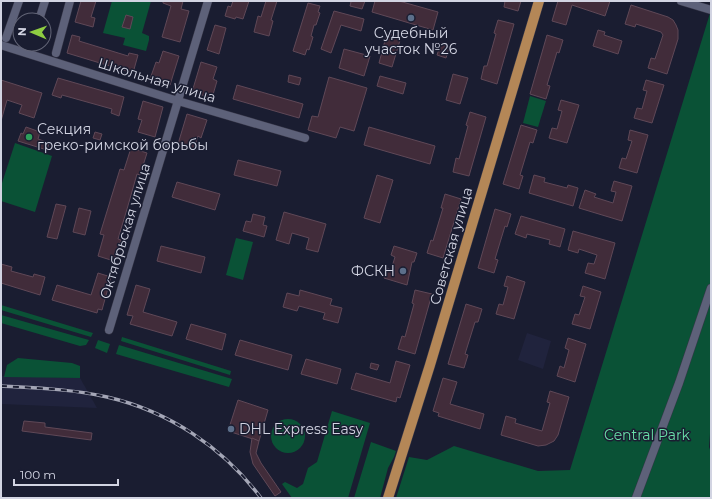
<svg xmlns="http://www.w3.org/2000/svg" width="712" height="499" font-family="Montserrat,sans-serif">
	<rect width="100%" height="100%" fill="#1a1d31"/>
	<!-- built -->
	<g fill="#20233d">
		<polygon points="527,333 551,341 543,369 518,360"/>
		<polygon points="1,376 80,378 97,408 1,404"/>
	</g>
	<!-- green -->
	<g fill="#0a5236">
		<polygon points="112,1 151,1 142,33 149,36 149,40 146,51 123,45 125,38 103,33"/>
		<polygon points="711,10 711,420 709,447 711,452 711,495 709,498 396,498 409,457 427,460 454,446 538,471 570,470"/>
		<polygon points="530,96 546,101 538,127 523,123"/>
		<polygon points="15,143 52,156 35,212 1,201 1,186"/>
		<polygon points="236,238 253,242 243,280 226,275"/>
		<polygon points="1,305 93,333 91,337 1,310"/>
		<polygon points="1,315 89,340 86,345 80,346 1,323"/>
		<polygon points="122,337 231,371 230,375 121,341"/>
		<polygon points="98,340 110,344 107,353 95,348"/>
		<polygon points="119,345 232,379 229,387 116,354"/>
		<polygon points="18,358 72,363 80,366 80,378 4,377 7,365"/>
		<polygon points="332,411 370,423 348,498 292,498 282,484 285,482 297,488 303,484 308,468 317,462"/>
		<circle cx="288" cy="436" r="17"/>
		<polygon points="371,442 396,451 394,457 388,468 380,498 354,498"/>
	</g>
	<!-- building -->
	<g fill="#412c3a" stroke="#5f4857">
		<polygon points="81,1 96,1 91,17 95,18 93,27 75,22"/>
		<polygon points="163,1 183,1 181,9 189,11 180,42 162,37 171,6 163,3"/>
		<polygon points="233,1 249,1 243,19 236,17 235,19 225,16 228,6 231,7"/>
		<polygon points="266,1 277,1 271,20 273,21 269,36 254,32 258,16 261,17"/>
		<polygon points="348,1 365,1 362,9 350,6 351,2"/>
		<polygon points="375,1 399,1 438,12 433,30 372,12"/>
		<polygon points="505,1 521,1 518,11 504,7"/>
		<polygon points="558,1 610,1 605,16 572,5 566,25 552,21"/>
		<polygon points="308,3 320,6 318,12 320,13 316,25 314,25 311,36 313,37 309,50 307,49 305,55 293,51"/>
		<polygon points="631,5 668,17 673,20 676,25 678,30 678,39 667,74 648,68 651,58 655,59 663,35 661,32 636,24 635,27 625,24"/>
		<polygon points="334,11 364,19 361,31 341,25 331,53 321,49"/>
		<polygon points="126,15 133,17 130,29 122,27"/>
		<polygon points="498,20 514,24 497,84 481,79 484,66 487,66 496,34 494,33"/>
		<polygon points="215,25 226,28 219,54 207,50"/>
		<polygon points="598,30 605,32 604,35 622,41 618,54 593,46"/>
		<polygon points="387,33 401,37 392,67 379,63"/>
		<polygon points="72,35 80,37 79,41 128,56 129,53 138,55 133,73 67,53"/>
		<polygon points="547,35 563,40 559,53 557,52 547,85 550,86 546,99 530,94"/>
		<polygon points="441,43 450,46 446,58 437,55"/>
		<polygon points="344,49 370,56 364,76 339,68"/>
		<polygon points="163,51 179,56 170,85 150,79 156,62 159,63"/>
		<polygon points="201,62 217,67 213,79 217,81 212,98 192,92"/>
		<polygon points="453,74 468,78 460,104 446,100"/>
		<polygon points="289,75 301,78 299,85 288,82"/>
		<polygon points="380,76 406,83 403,94 377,86"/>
		<polygon points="329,77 367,88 354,131 340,127 336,138 308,130 312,116 318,117"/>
		<polygon points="58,78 124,97 119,116 111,113 112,109 62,95 61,98 52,95"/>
		<polygon points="1,80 42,93 34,118 19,113 22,105 7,100 1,121"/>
		<polygon points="646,80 664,85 652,123 634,118 637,108 642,109 647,91 643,90"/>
		<polygon points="237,85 303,104 299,118 233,99"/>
		<polygon points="561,100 579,105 567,143 549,138 552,128 557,129 562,111 558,110"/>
		<polygon points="143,101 163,107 155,137 138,132 142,120 138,119"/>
		<polygon points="470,112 486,117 469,176 453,172 456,158 459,159 468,126 466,125"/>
		<polygon points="187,114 207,120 201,138 198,136 194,149 178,144"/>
		<polygon points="521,125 537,130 533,143 530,142 520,175 523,176 519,189 503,184"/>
		<polygon points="26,127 40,132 38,139 49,143 47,150 18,141 21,133 23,134"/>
		<polygon points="369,127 435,146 430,164 364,145"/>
		<polygon points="630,130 648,135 637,173 619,168 622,158 626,159 632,141 628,140"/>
		<polygon points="95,132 102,134 100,140 93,138"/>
		<polygon points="131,148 147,153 140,175 137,174 127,209 118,239 121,240 114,261 98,256 104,235 100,234 120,169 124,170"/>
		<polygon points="238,160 281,171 277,186 234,175"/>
		<polygon points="377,175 393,180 380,223 364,218"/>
		<polygon points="534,175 545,178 544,182 567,188 568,185 578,188 573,206 529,193"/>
		<polygon points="614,181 632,186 622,221 579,208 585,190 596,194 594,197 613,203 616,192 611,191"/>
		<polygon points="177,182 220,194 215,210 172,197"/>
		<polygon points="445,194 461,199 443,258 427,253 431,240 433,241 443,208 441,208"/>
		<polygon points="56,204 66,206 57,239 47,237"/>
		<polygon points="79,208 91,211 85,235 73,232"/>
		<polygon points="495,209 511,214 507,227 505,226 495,259 498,260 494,273 478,268"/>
		<polygon points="284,212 326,224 318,252 306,249 309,238 292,233 289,244 276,240"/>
		<polygon points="253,214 265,217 263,225 267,226 264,237 243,231 246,221 251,222"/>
		<polygon points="521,216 565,229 560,247 549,244 550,240 527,234 526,238 515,234"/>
		<polygon points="573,231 615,243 605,279 585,273 588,263 594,264 597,255 579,249 578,253 568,250"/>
		<polygon points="161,246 205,257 201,273 157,261"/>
		<polygon points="394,246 417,253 414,262 412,262 407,285 384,278 387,268 391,270 395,257 391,255"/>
		<polygon points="1,264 12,267 11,271 33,277 34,274 45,277 40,295 1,283"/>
		<polygon points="98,273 111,277 102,310 98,309 97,313 52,300 57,285 91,295"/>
		<polygon points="507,276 525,282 514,319 496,314 499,304 503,305 508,287 504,286"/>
		<polygon points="136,285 150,289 143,312 177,322 172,336 130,324 133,316 127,315"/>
		<polygon points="583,286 601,292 590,329 572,324 575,314 579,315 585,297 580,296"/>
		<polygon points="300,290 332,299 330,305 342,308 338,323 323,319 325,313 299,306 297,311 283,307 287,293 299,296"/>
		<polygon points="415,290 432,294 415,354 398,349 402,336 405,337 414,304 412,303"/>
		<polygon points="466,304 482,309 478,322 475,322 465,354 468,355 464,368 448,364"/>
		<polygon points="191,324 226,334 222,350 186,339"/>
		<polygon points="568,338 586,344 575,382 557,376 560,366 564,368 569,350 565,348"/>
		<polygon points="240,340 292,355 288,370 235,355"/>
		<polygon points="306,359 341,369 337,384 301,374"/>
		<polygon points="396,361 410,365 400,398 397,397 396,402 351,389 356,373 390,383"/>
		<polygon points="371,363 379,365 377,370 370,368"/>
		<polygon points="443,378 457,382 450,404 484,414 480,429 438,416 439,413 433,411"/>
		<polygon points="550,391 569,397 558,435 554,441 546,445 538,446 501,435 506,416 516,419 515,423 542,431 550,403 547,402"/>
		<polygon points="238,400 268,410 259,441 228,431"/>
		<polygon points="24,421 45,423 45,427 92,433 91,440 22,431"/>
		<polygon points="252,438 259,441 256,453 261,463 281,492 275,496 253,464 250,452"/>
	</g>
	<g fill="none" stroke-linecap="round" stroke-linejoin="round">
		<defs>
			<g id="minor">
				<polyline points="681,1 711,10"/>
				<polyline points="39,20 45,1"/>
				<polyline points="6,38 19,1"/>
				<polyline points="1,45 178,101 305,138"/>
				<polyline points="56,53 70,1"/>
				<polyline points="109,330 208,1"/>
				<polyline points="636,498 679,383 711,288"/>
			</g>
			<polyline id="major" points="388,498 430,365 539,1"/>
		</defs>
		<!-- minor casing -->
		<use href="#minor" stroke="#373748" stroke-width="9"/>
		<!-- major casing -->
		<use href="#major" stroke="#373748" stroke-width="11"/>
		<!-- minor -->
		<use href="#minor" stroke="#5d6179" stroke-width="8"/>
		<!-- major -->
		<use href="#major" stroke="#b48757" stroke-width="10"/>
		<defs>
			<path id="rail" d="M1 386C36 388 72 389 107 397 168 411 223 447 261 498"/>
		</defs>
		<!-- rail casing -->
		<use href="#rail" stroke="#a4a6b6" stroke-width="3.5"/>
		<!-- rail -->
		<use href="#rail" stroke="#1a1d31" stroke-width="2" stroke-dasharray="6" stroke-linecap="butt"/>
	</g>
	<!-- markers -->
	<g fill="#5c6f8a" stroke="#1a1d31" stroke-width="1.5">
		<circle cx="411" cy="18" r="4"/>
		<circle cx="403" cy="271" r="4"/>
		<circle cx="231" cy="429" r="4"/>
	</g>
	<circle fill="#2e9e5b" stroke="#1a1d31" stroke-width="1.5" cx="29" cy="137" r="4"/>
	<g text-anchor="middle" stroke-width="3" stroke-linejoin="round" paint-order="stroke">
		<!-- poi labels -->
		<g font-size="14" fill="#d2d4e2" stroke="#1a1d31" text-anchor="start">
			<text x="411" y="38" text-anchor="middle">Судебный<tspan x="411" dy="16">участок №26</tspan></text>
			<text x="37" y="134">Секция<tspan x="37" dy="16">греко-римской борьбы</tspan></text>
			<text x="395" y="276" text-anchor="end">ФСКН</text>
			<text x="239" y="434">DHL Express Easy</text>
		</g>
		<!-- street labels -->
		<g font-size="14" fill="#d2d4e2" stroke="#1a1d31">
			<text transform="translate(157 80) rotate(17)" y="5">Школьная улица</text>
			<text transform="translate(125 231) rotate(-73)" y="5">Октябрьская улица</text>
			<text transform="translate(451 246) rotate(-74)" y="5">Советская улица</text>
		</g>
		<!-- park labels -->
		<g font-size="14" fill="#68dfa8" stroke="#1a1d31">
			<text x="647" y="440">Central Park</text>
		</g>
	</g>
	<!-- border -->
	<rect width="712" height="499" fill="none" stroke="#d2d4e2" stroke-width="4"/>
	<!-- north arrow -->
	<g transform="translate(32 32) rotate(272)"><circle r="19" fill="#1a1d31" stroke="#646678"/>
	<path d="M0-3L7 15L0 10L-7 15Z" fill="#8fcd42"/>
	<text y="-6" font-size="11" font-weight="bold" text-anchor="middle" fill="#d2d4e2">N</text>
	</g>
	<!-- scale -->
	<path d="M14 479v6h104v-6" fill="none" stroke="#d2d4e2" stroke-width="2"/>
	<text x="20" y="479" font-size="12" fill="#d2d4e2" stroke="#1a1d31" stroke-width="3" paint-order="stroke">100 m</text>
</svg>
